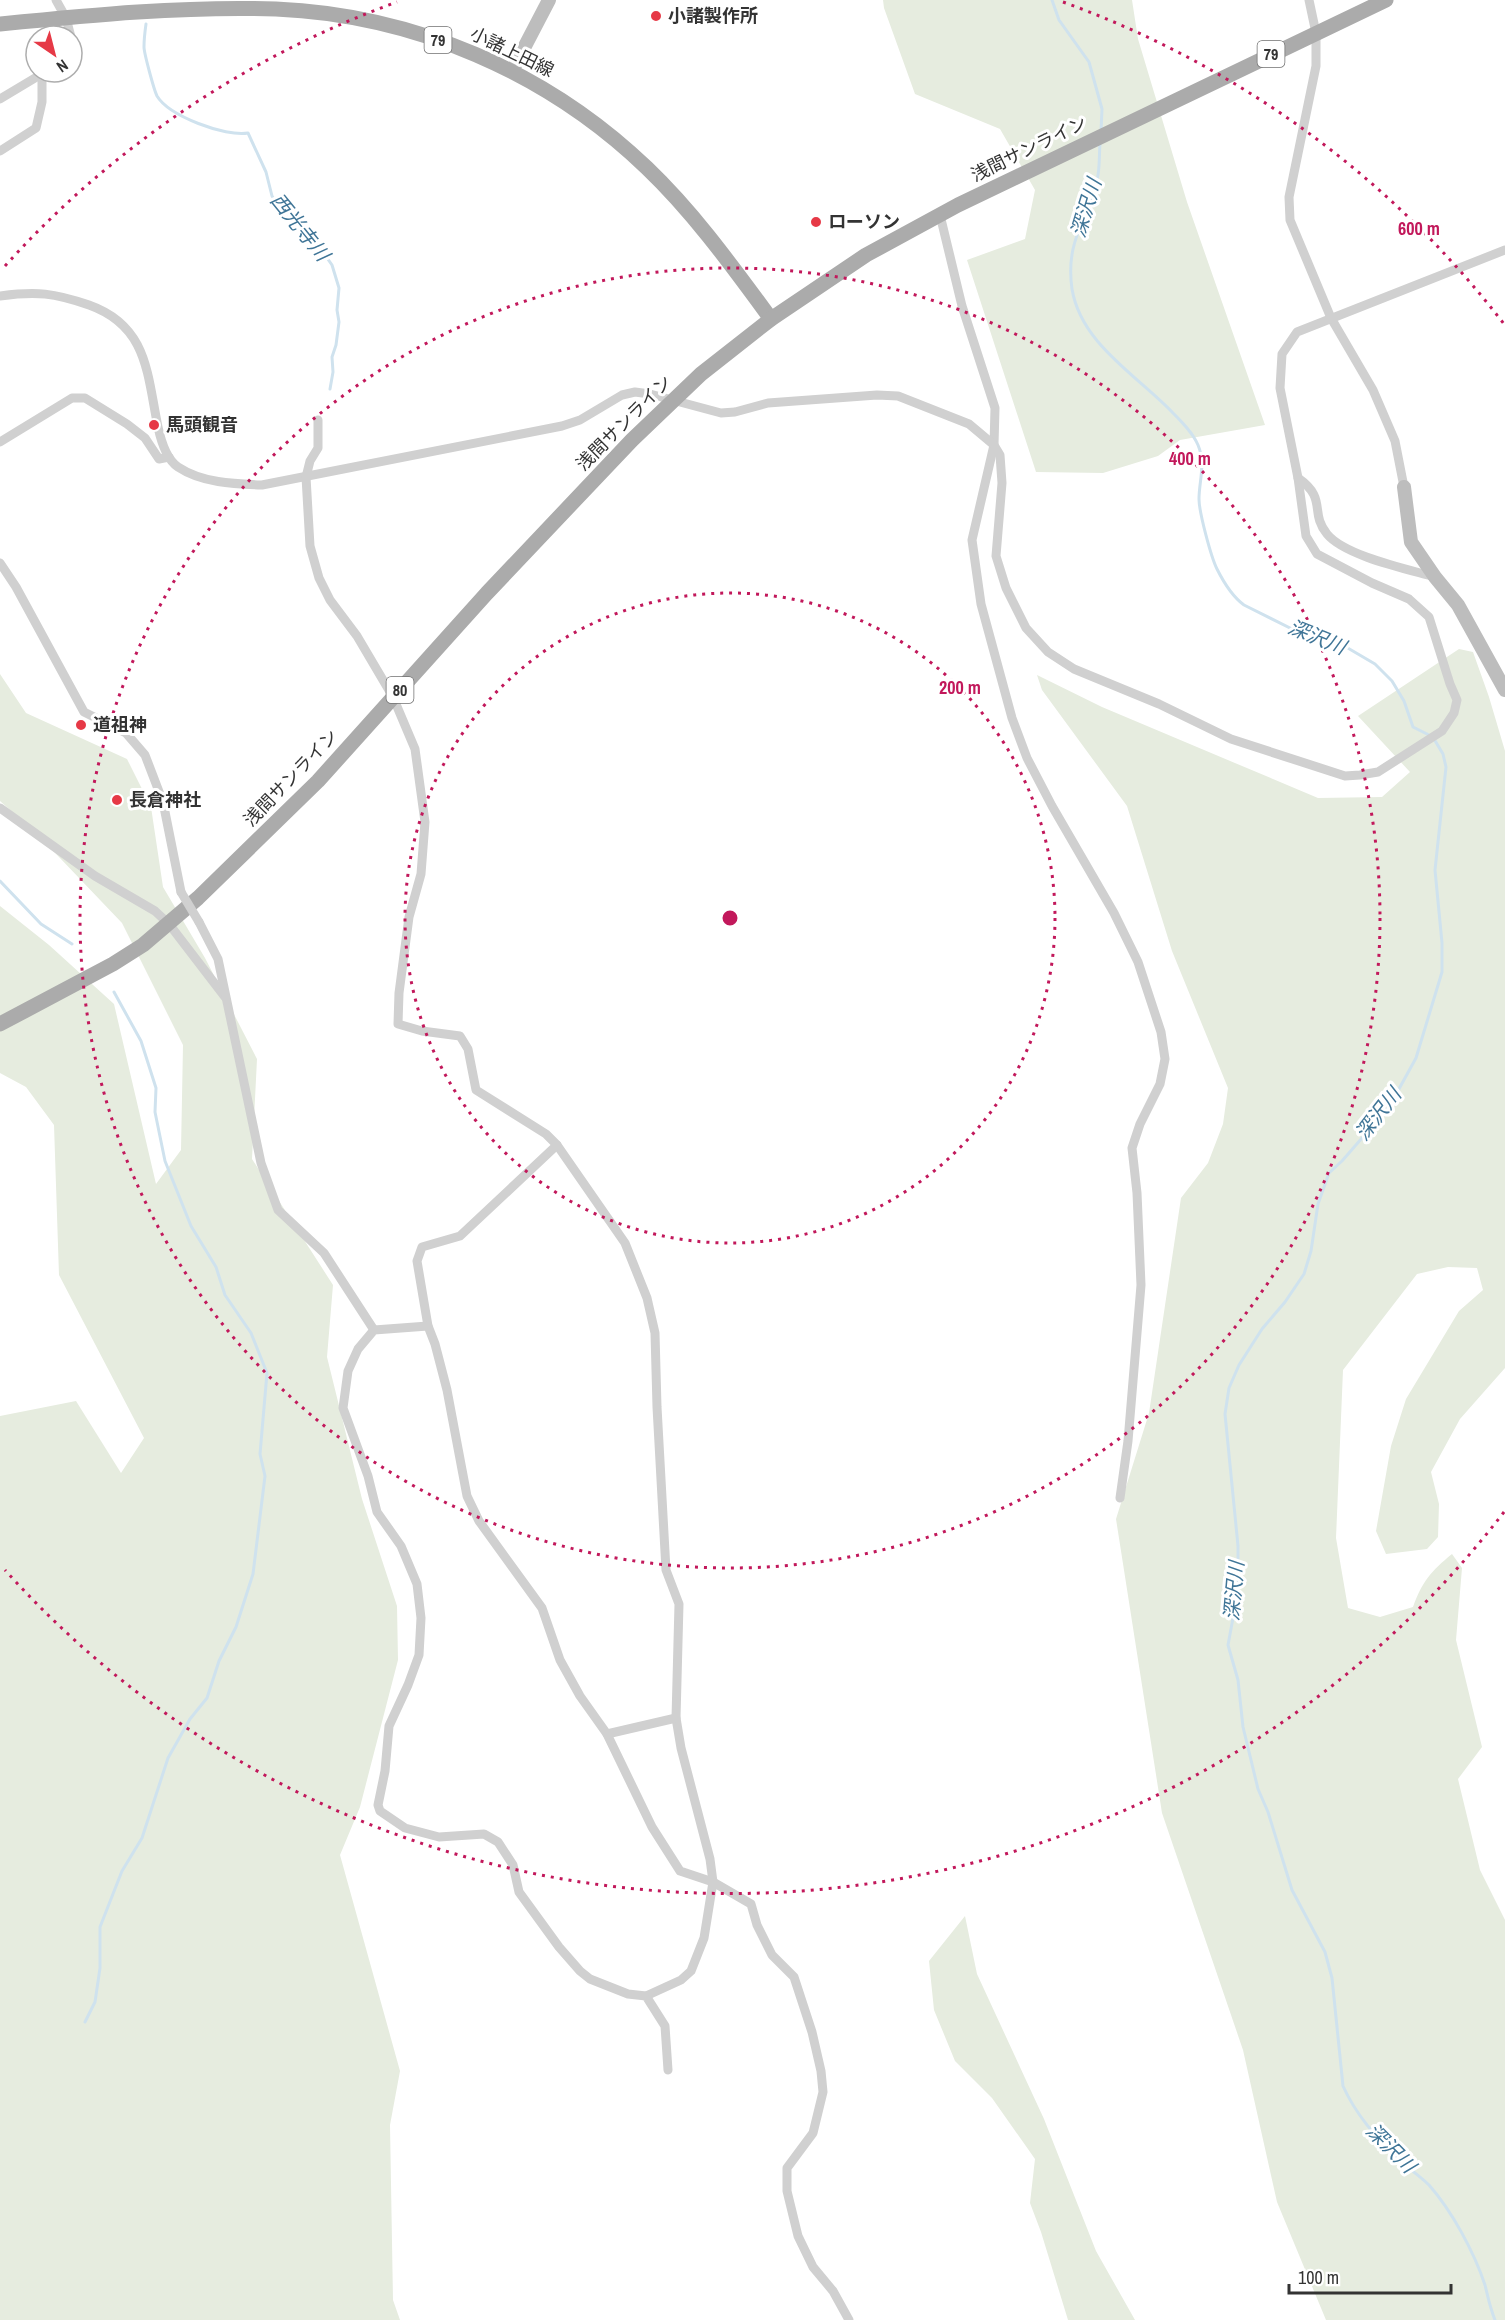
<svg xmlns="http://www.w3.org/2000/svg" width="1505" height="2320" font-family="'Archivo Narrow','Noto Sans JP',sans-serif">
	<rect width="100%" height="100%" fill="#fff"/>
	<!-- green -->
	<g fill="#e6ecdf">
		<polygon points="883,0 1132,0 1138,39 1187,202 1265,425 1180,440 1158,456 1103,473 1036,472 967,260 1025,239 1035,190 1000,129 915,94 884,8"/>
		<path d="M1459 649 1473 652 1489 697 1505 751V1368L1460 1419 1431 1472 1439 1504 1438 1537 1427 1549 1386 1554 1376 1531 1391 1446 1406 1399 1459 1311 1483 1290 1477 1268 1448 1267 1417 1274 1343 1370 1336 1538 1348 1608 1380 1617 1413 1607C1422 1582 1431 1571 1452 1554L1462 1568 1456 1640 1482 1747 1458 1779 1480 1870 1505 1920V2320H1326L1277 2202 1243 2050 1162 1813 1116 1519 1149 1413 1181 1198 1208 1163 1223 1124 1228 1088 1172 951 1127 806 1042 690 1037 675 1102 707 1318 798 1382 797 1410 772 1358 716Z"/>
		<polygon points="0,674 26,713 127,759 151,807 163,887 205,958 257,1059 252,1159 333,1285 327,1357 362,1499 397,1606 398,1660 360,1807 340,1855 400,2071 390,2125 393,2300 400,2320 0,2320 0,1416 76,1401 121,1473 144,1438 59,1275 54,1125 26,1087 0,1073 0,906 49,945 114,1004 156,1184 181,1150 183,1045 122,923 38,835 0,801"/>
		<polygon points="965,1916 977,1974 1044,2119 1096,2251 1135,2320 1068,2320 1041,2232 1030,2203 1035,2159 992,2098 955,2061 934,2010 929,1961"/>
	</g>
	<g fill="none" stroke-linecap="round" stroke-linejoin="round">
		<!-- stream -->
		<g stroke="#cfe2ee" stroke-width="3">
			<polyline points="1052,0 1059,20 1089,62 1102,109 1101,131"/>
			<path d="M146 24C145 31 144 39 144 47 144 53 154 90 157 96 169 116 225 137 248 133L266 172 272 196 279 207 306 228 332 265 339 288 337 310 339 322 336 345 332 357 333 372 330 389"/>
			<path d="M1100 144C1099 155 1100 169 1097 180 1087 221 1065 241 1072 289 1081 344 1138 376 1173 413 1182 422 1193 433 1198 445 1206 464 1199 481 1199 499 1199 512 1211 557 1217 569 1223 581 1233 597 1244 605L1298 632 1329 637 1375 664 1392 681 1404 701 1413 727 1429 735"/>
			<path d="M1434 739 1443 754 1446 767 1435 870 1442 943V972L1416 1058 1389 1107 1342 1161 1329 1173 1318 1204 1311 1251 1304 1274 1285 1302 1262 1329 1239 1365 1229 1388 1225 1414 1238 1546V1591L1228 1645 1238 1680 1243 1727 1258 1789 1268 1812 1292 1890 1325 1952 1332 1978 1343 2086C1356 2115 1376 2137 1398 2159 1408 2168 1420 2176 1429 2185 1452 2211 1474 2252 1485 2285 1488 2297 1490 2308 1495 2320"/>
			<polyline points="0,881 41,924 72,944"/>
			<polyline points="85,2022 95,2002 100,1968 100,1927 122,1871 142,1838 168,1758 190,1719 207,1698 219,1661 236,1627 253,1574 265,1476 260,1454 267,1373 251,1333 225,1295 216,1267 191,1226 165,1161 155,1112 156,1088 141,1041 114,992"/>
		</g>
		<!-- street -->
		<g stroke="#d0d0d0" stroke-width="9">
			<polyline points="56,0 66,18 72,41"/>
			<polyline points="1309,0 1316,33 1316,66 1289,197 1290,220 1331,318 1373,390 1395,441 1404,487"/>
			<polyline points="0,99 45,72"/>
			<polyline points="0,151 36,128 42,102 42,75"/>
			<polyline points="940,215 962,306 995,408 994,445 972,540 981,604 1012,718 1027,758 1052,806 1114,913 1138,962 1161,1032 1165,1059 1160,1084 1140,1124 1132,1148 1137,1193 1141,1285 1128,1441 1120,1498"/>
			<path d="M0 296C37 291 54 293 89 305 148 326 147 374 158 427 161 441 166 459 178 467 202 483 234 484 262 485L562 426 580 420 622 395 635 392 650 394 721 413 735 412 768 403 877 395 898 396 969 424 994 445 1000 455 1002 483 996 556 1006 588 1026 628 1048 652 1074 669 1159 704 1231 739 1345 776 1360 775 1378 772 1442 731 1454 713 1457 700 1450 684 1429 617 1409 599 1372 583 1317 554 1306 536 1298 478 1280 388 1282 354 1297 332 1505 250"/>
			<polyline points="318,420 318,448 310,461 306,477 310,546 319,578 330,600 357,636 393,697 415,749 425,822 421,874 409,917 399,993 398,1024 422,1031 460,1036 468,1049 476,1090 546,1134 557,1145 625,1243 647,1298 655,1333 657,1407 666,1570 679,1604 676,1718 681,1748 710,1859 713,1882 704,1938 691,1971 681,1980 646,1996"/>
			<polyline points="0,442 72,398 85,398 127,424 145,438 159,459 169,457"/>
			<path d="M1298 478C1328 499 1309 512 1327 534 1345 556 1407 569 1435 577"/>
			<polyline points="0,563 16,587 84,712 126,733 145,755 163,802 181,892"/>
			<polyline points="0,808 95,876 155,911 169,924 225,997"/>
			<polyline points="199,922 218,959 261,1163 278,1210 324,1253 374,1330"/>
			<polyline points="557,1145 460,1236 422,1247 417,1261 428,1326 435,1344 447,1390 467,1496 479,1521 542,1608 560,1660 580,1696 607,1734 652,1827 680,1871 713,1882 751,1904 757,1925 772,1955 794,1977 812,2032 821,2071 823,2092 813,2133 787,2168 787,2191 798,2236 813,2267 833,2291 849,2320"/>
			<polyline points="428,1326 374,1330 358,1349 348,1371 343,1408 368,1476 377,1512 401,1546 417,1584 421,1618 419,1655 408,1685 389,1726 385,1771 378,1805 380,1811 405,1828 439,1837 484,1834 498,1842 513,1865 519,1892 559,1947 580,1971 590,1979 628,1994 646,1996 665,2026 668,2070"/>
			<polyline points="607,1734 676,1718"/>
		</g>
		<!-- secondary -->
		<g stroke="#bdbdbd" stroke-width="14">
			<polyline points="512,71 549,0"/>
			<polyline points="1404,487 1411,542 1435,577 1458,605 1505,690"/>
		</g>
		<!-- primary -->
		<g stroke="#ababab" stroke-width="15">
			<path d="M0 24C91 15 184 6 276 9 415 15 547 72 647 168 694 213 732 266 771 319"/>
			<polyline points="0,1024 113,964 143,945 198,898 318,781 487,593 632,440 701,374 771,319 866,255 958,205 1386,0"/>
		</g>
		<!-- street-bridge -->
		<polyline stroke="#d0d0d0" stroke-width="9" points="181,892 199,922"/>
	</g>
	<!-- distance rings -->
	<g fill="none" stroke="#c2185b" stroke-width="3" stroke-dasharray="3 6">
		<circle cx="730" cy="918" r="325"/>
		<circle cx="730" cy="918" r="650"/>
		<path d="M1504 1512A975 975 0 0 1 5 1570M5 266A975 975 0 0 1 397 2M1063 2A975 975 0 0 1 1504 324"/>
	</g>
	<!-- markers -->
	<g fill="#e63946" stroke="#fff" stroke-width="2">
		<circle cx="656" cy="16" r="6"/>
		<circle cx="816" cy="222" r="6"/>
		<circle cx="154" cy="425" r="6"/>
		<circle cx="81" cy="725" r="6"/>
		<circle cx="117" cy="800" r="6"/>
	</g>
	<g text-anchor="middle" stroke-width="6" stroke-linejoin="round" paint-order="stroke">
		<!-- shield labels -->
		<g fill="#fff" stroke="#707070" stroke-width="1.5">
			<rect x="424.5" y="27" width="27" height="26" rx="4.5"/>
			<rect x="1257.5" y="41" width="27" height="26" rx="4.5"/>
			<rect x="386.5" y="677" width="27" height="26" rx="4.5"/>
		</g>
		<g font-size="16" font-weight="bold" fill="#333">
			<text x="438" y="46">79</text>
			<text x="1271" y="60">79</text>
			<text x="400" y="696">80</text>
		</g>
		<!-- poi labels -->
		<g font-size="18" font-weight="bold" fill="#333" stroke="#fff" text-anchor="start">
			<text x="668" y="22">小諸製作所</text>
			<text x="828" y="228">ローソン</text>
			<text x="166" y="431">馬頭観音</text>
			<text x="93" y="731">道祖神</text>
			<text x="129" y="806">長倉神社</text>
		</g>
		<!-- street labels -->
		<g font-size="18" fill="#333" stroke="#fff">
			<text transform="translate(512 52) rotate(26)" y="6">小諸上田線</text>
			<text transform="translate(1029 149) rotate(-26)" y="6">浅間サンライン</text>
			<text transform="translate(624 423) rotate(-45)" y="6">浅間サンライン</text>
			<text transform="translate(291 778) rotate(-46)" y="6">浅間サンライン</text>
		</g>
		<!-- water labels -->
		<g font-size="20" font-style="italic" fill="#3f7597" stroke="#fff">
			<text transform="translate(1086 208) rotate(-73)" y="7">深沢川</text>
			<text transform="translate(300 227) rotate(51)" y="7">西光寺川</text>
			<text transform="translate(1317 637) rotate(22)" y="7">深沢川</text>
			<text transform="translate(1378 1114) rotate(-52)" y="7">深沢川</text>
			<text transform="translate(1234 1591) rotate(-85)" y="7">深沢川</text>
			<text transform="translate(1391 2148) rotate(45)" y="7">深沢川</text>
		</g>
	</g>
	<circle cx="730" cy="918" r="9" fill="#c2185b" stroke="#fff" stroke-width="3"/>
	<g font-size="18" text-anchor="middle" font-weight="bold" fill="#c2185b" stroke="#fff" stroke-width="6" stroke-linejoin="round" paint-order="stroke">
		<text x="1419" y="235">600 m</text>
		<text x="1190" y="465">400 m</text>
		<text x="960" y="694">200 m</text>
	</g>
	<!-- north arrow -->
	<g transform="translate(54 54) rotate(145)"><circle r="28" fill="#ffffff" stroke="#adadad" stroke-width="1.5"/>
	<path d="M0-4.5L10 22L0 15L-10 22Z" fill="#e63946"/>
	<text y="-9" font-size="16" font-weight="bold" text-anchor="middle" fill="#333333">N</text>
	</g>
	<!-- scale -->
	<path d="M1289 2284v9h162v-9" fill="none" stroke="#333333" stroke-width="3"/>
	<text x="1298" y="2284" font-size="18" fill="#333333" stroke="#ffffff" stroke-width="4.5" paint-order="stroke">100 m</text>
</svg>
